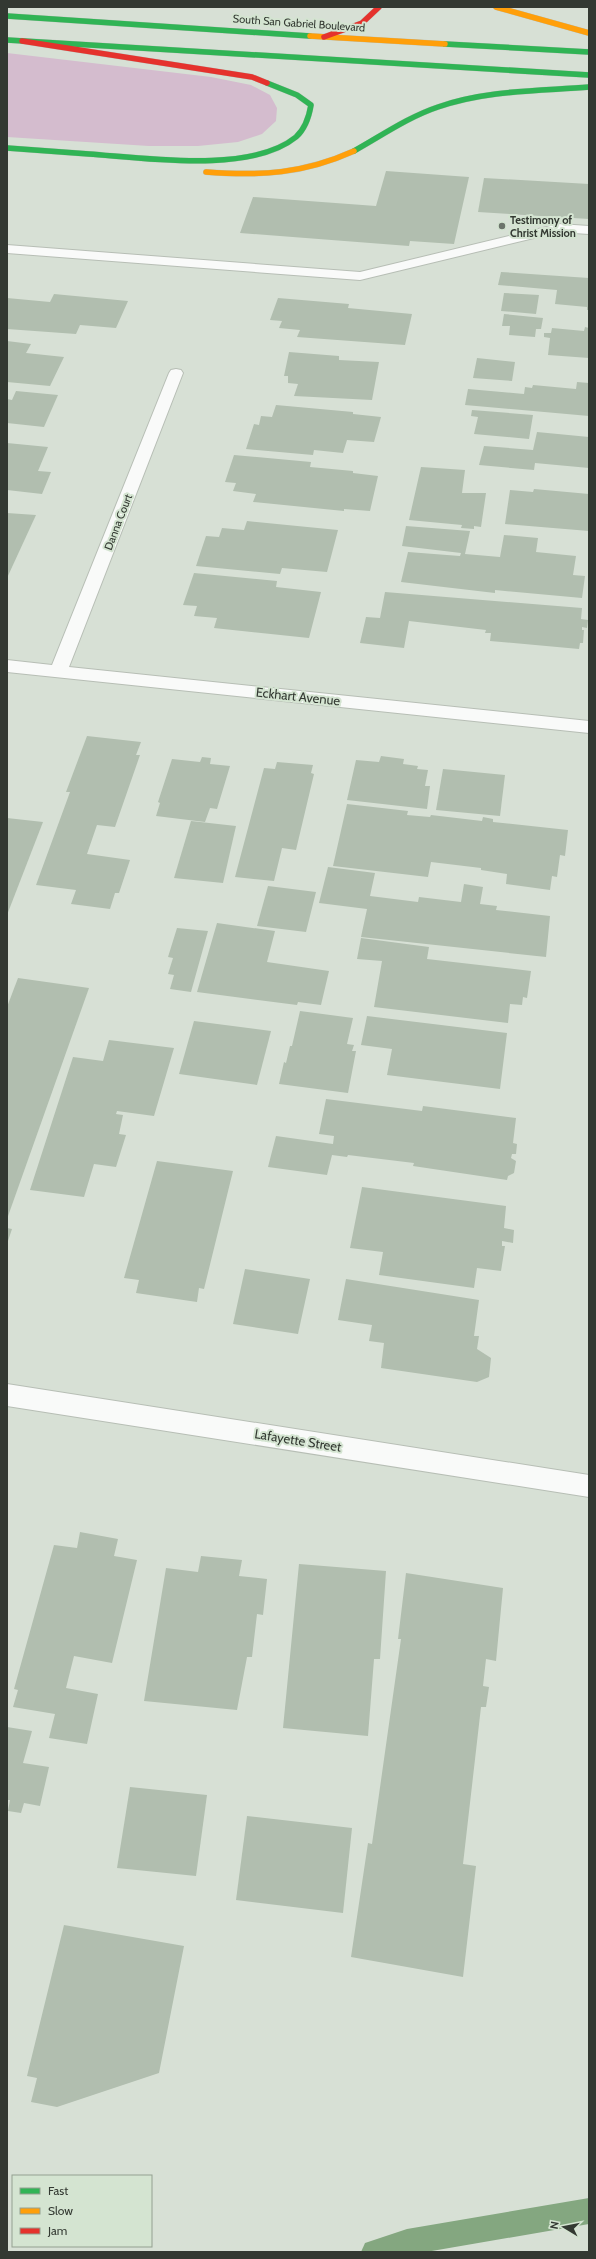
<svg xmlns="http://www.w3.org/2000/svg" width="596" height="2259" font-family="Cabin,sans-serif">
	<rect width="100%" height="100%" fill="#d7e0d5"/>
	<!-- green -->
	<polygon fill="#d4bcce" points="7,53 211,77 251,85 270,95 277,108 276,121 262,134 238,142 198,146 149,146 7,137"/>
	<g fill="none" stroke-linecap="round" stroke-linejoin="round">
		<!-- stream -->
		<polygon fill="#84a780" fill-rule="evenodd" points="589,2198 589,2224 426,2252 361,2252 365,2243 407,2229"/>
	</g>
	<!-- building -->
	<g fill="#b1beaf">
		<polygon points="386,171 469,177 454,244 410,241 409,246 240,233 253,197 376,206"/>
		<polygon points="484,178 589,184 589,219 478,212"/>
		<polygon points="501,272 589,278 589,310 587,310 587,307 555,304 557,290 498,285"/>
		<polygon points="504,293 539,295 536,314 501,311"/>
		<polygon points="54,294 128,301 116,328 80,325 76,334 7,329 7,298 50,302"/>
		<polygon points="278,298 349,304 348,308 412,314 405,345 297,337 300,330 279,328 282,321 270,320"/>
		<polygon points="504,314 543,318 541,329 536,329 535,337 509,335 510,326 502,326"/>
		<polygon points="585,327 589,328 589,358 548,355 550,338 544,337 544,333 551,333 552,328 584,331"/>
		<polygon points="7,341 31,344 26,353 64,357 50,386 7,382"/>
		<polygon points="289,352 339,356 339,360 379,362 372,400 294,396 298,384 288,383 288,376 284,376"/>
		<polygon points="477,358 515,362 512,381 473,378"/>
		<polygon points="577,382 589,383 589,416 465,405 468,389 524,394 525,387 532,388 533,385 576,389"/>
		<polygon points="16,391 58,395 44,427 7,423 7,399 12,400"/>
		<polygon points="276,405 353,412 353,414 381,417 374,442 347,440 343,453 314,450 313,455 246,449 254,424 259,425 261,416 272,417"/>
		<polygon points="472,410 533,415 529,439 474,434 478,417 471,416"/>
		<polygon points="537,432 589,437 589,468 535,463 534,470 479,465 484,446 533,450"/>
		<polygon points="7,443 48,447 38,471 51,472 42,494 7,490"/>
		<polygon points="234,455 311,462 310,467 353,471 353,473 378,476 370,511 344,509 344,511 253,502 256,494 233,491 236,483 225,482"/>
		<polygon points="421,467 465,470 462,493 486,493 481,527 474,526 474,529 461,528 462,525 409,520"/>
		<polygon points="534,489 589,494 589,531 505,524 510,490 533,492"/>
		<polygon points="7,513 36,515 7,578"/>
		<polygon points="247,521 338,530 327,572 282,568 280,574 196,566 206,536 219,537 222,528 244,530"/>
		<polygon points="406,526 470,531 465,554 500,557 504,535 538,538 536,552 576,556 573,575 585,576 582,598 495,590 495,593 401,582 408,552 460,556 461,553 402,546"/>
		<polygon points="194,573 277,581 276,587 321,592 309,638 214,628 217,618 194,616 197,606 183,605"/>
		<polygon points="385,592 582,608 581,619 588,620 587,628 582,627 582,630 584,630 583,643 580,643 579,649 490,641 491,633 485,633 486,630 409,621 404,648 360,643 366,617 380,618"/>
		<polygon points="87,736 141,742 136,755 140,755 115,827 97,825 87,854 130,860 119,893 115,893 110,909 71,904 76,890 36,885 70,792 66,792"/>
		<polygon points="381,756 404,759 403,764 418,766 417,769 428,770 425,786 430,786 427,809 347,800 356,760 379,762"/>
		<polygon points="202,757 211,758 210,764 230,766 217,809 210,808 205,822 156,816 160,803 158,802 172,759 200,762"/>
		<polygon points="277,762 313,765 311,773 314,774 296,850 282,848 274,881 235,877 264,768 275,769"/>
		<polygon points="443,769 505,775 500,816 436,810"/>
		<polygon points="347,804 408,811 407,815 430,817 431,815 482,821 483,817 493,819 493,822 568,830 565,856 560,855 557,877 552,876 550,890 506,884 507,874 481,870 481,868 431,862 428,877 333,866"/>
		<polygon points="7,818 43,822 7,915"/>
		<polygon points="191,821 236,826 223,883 174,878"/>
		<polygon points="328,867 375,873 370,896 418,902 419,897 461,902 464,884 483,887 480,904 497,906 496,910 550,916 546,957 361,937 367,909 319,903"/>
		<polygon points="268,886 316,892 306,932 257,926"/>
		<polygon points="217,923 275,931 267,962 329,971 321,1005 298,1002 297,1005 197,992"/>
		<polygon points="177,928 208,931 191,992 170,989 174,975 168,974 173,958 168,957"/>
		<polygon points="361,938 429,947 427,959 531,971 527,998 523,997 522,1005 510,1004 508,1023 374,1007 382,961 357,959"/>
		<polygon points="18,978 89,988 7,1219 7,1007"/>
		<polygon points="300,1011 353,1018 347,1044 354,1045 352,1051 356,1051 348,1093 279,1084 284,1062 286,1063 290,1046 292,1046"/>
		<polygon points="367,1016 507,1033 500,1089 387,1075 392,1049 361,1045"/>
		<polygon points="194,1021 271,1031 257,1085 179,1074"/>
		<polygon points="109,1040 174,1048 154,1116 117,1111 116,1114 123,1115 119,1134 126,1135 116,1167 94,1164 84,1197 30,1190 73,1057 103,1061"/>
		<polygon points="326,1099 422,1111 423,1106 516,1118 513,1143 517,1144 516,1154 512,1154 511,1158 516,1161 514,1173 508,1176 507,1180 413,1166 414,1163 348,1155 347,1157 332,1155 327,1175 268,1167 276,1136 333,1144 334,1136 319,1134"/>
		<polygon points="157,1161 233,1171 204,1289 199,1288 197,1302 136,1293 139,1280 124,1278"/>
		<polygon points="362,1187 506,1206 504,1228 514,1230 513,1243 502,1241 502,1246 505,1246 501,1271 477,1268 474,1288 379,1275 383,1252 350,1248"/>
		<polygon points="7,1228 12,1229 7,1244"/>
		<polygon points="245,1269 310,1279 298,1334 233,1324"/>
		<polygon points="346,1279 479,1300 474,1336 479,1336 477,1349 491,1358 489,1377 477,1382 381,1368 384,1343 369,1341 372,1325 338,1320"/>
		<polygon points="80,1532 118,1539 114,1556 137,1560 112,1663 74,1656 66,1688 98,1694 87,1744 49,1738 55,1714 13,1707 18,1690 14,1689 54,1545 77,1548"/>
		<polygon points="201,1556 242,1560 239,1576 267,1579 263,1615 257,1614 252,1657 247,1657 237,1710 144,1701 166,1568 198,1572"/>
		<polygon points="299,1564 386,1571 380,1659 374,1659 368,1736 283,1728"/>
		<polygon points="406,1573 503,1588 496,1661 486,1659 483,1686 489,1687 486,1707 481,1707 463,1864 476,1866 463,1977 351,1957 368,1843 372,1844 401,1639 398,1639"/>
		<polygon points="7,1727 32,1731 23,1763 49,1767 40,1806 24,1803 21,1813 8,1811 10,1800 7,1800"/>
		<polygon points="130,1787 207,1795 196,1876 117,1868"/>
		<polygon points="247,1816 352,1828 343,1913 236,1900"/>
		<polygon points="64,1925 184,1946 159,2073 57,2107 31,2102 37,2078 27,2076"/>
	</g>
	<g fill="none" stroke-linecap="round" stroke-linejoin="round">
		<defs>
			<polygon id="lane" points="559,224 589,226 589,234 559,232 360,280 7,253 7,245 360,272"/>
			<g id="street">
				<polygon points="176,369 181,370 183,373 69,667 589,721 589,733 7,672 7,660 52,665 169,373 171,370"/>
				<polygon points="7,1384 589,1475 589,1497 7,1406"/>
			</g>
			<g id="fast">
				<polyline points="7,16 310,36"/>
				<polyline points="7,40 589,75"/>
				<polyline points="445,44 589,52"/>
				<path d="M7 148C34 150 61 152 89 154 144 158 251 174 296 137 305 129 309 117 311 105L297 95 267 83"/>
				<path d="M354 151C381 136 408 117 438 107 486 90 539 91 589 87"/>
			</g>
			<g id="slow">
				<polyline points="496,7 589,33"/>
				<polyline points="310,36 445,44"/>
				<path d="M206 172C261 176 303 174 354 151"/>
			</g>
			<g id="jam">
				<polyline points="324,37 362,23 379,7"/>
				<polyline points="22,41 252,77 267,83"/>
			</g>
		</defs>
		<!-- lane casing -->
		<use href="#lane" stroke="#b7beb5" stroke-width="2"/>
		<!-- street casing -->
		<use href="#street" stroke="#b7beb5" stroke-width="2"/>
		<!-- fast casing -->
		<use href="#fast" stroke="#b7beb5" stroke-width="6"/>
		<!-- slow casing -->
		<use href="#slow" stroke="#b7beb5" stroke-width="6"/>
		<!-- jam casing -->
		<use href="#jam" stroke="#b7beb5" stroke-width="6"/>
		<!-- lane -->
		<use href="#lane" fill="#f9faf9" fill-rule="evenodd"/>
		<!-- street -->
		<use href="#street" fill="#f9faf9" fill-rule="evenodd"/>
		<!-- fast -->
		<use href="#fast" stroke="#30b455" stroke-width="5.5"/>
		<!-- slow -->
		<use href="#slow" stroke="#ff9f0a" stroke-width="5.5"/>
		<!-- jam -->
		<use href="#jam" stroke="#e5322d" stroke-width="5.5"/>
	</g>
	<!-- markers -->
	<circle fill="#6c736b" stroke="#d4e4d1" stroke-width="1.5" cx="502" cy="226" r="4"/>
	<g text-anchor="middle" stroke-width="4" stroke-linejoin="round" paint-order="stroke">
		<!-- far-street labels -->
		<g font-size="11" fill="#333932" stroke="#d4e4d1">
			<text transform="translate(299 23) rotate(4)" y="4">South San Gabriel Boulevard</text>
			<text transform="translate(118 522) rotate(-69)" y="4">Danna Court</text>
		</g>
		<!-- far-poi labels -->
		<g font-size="11" font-weight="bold" fill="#333932" stroke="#d4e4d1" text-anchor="start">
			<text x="510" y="224">Testimony of<tspan x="510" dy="13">Christ Mission</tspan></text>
		</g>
		<!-- street labels -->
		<g font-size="13" fill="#333932" stroke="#d4e4d1">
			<text transform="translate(298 696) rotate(6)" y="5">Eckhart Avenue</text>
			<text transform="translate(298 1440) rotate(9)" y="5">Lafayette Street</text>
		</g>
	</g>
	<!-- border -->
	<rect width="596" height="2259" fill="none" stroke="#333932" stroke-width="16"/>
	<!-- legend -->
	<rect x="12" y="2175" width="140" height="72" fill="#d4e4d1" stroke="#94a091"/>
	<rect x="20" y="2188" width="20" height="6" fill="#30b455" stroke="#94a091"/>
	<text x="48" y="2195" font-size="12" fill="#333932">Fast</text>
	<rect x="20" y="2208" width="20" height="6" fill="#ff9f0a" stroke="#94a091"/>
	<text x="48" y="2215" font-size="12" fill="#333932">Slow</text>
	<rect x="20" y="2228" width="20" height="6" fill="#e5322d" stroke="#94a091"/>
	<text x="48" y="2235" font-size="12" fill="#333932">Jam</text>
	<!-- north arrow -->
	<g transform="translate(564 2227) rotate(280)" stroke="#d4e4d1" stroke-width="3" paint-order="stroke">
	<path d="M0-3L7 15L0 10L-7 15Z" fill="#333932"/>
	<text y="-6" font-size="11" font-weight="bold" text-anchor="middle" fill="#333932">N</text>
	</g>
</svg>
